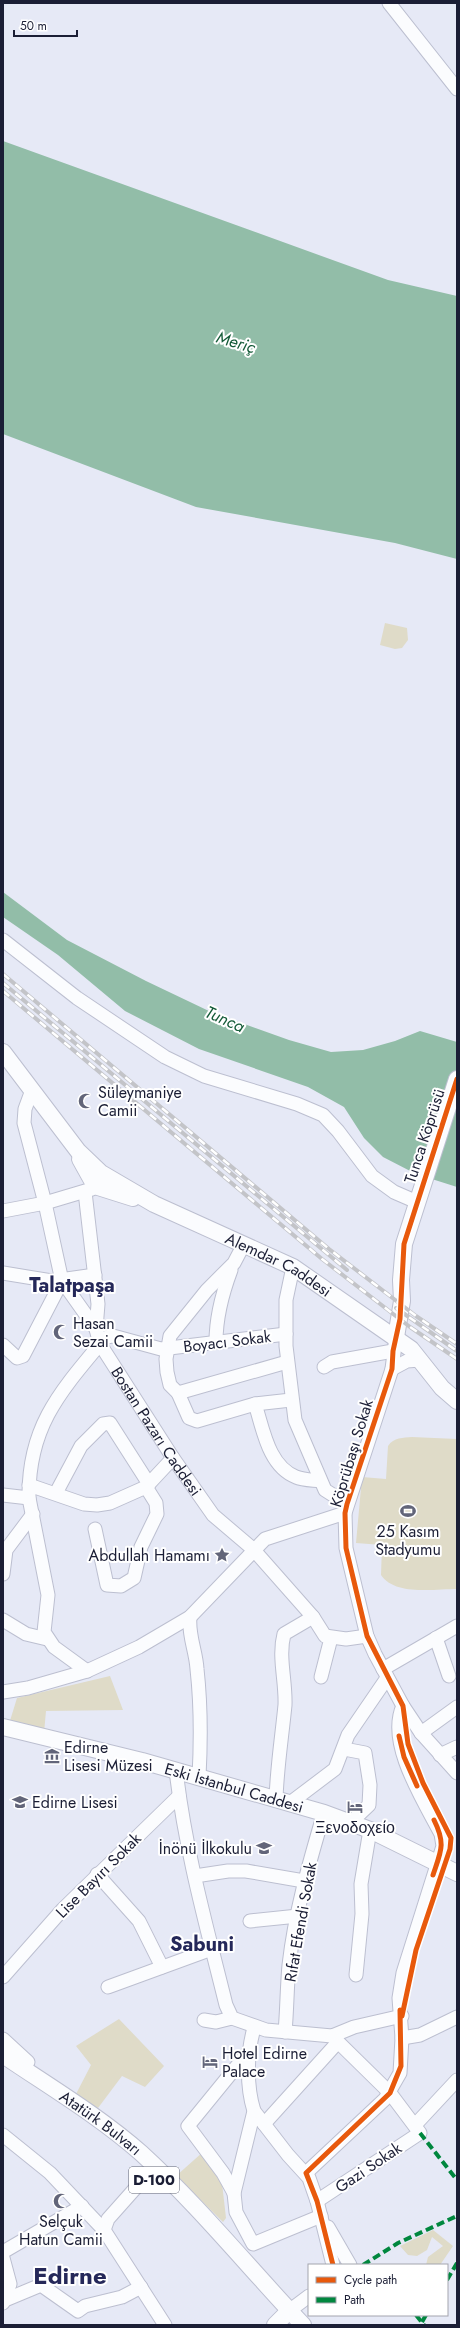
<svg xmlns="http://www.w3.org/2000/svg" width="460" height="2328" font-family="Jost,sans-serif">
	<rect width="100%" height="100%" fill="#e6e9f6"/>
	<!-- green -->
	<g fill="#dfdbc8">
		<polygon points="385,623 407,628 408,640 402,648 395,649 380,645"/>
		<path d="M412 1437 457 1439V1589C435 1589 395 1596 381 1575L382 1545 356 1543 362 1477 386 1479 388 1446C394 1437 403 1438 412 1437Z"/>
		<polygon points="110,1676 123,1710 46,1711 44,1733 9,1724 17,1698"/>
		<polygon points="119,2019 164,2066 145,2087 122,2076 98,2108 75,2096 91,2065 76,2046"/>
		<polygon points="203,2152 222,2183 226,2218 223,2222 176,2176"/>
		<polygon points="433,2230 453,2246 440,2265 426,2265 428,2257 443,2246 432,2237 427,2250 417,2256 408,2255 400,2246"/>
	</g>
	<!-- water -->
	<g fill="#92bda8">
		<polygon points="3,141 388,280 457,296 457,559 395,543 196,507 3,434"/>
		<polygon points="3,892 67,940 146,981 211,1012 289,1040 331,1052 363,1050 395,1041 420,1031 457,1042 457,1187 416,1174 383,1157 364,1138 344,1107 308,1087 199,1049 125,1011 58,955 3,917"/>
	</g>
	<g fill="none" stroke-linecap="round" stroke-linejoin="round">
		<defs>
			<g id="minor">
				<polyline points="389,3 457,89"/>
				<polyline points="3,940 77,998 165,1057 204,1076 297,1104 323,1115 338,1131 372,1176 394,1192 417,1202"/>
				<path id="s1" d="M32 1090 25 1109 24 1123 45 1203 62 1281 96 1329 100 1344 173 1458 213 1515 253 1549 313 1617 325 1636 346 1639 367 1636"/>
				<polyline points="85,1192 98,1304 96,1329"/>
				<polyline points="3,1211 45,1203 92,1189"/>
				<polyline points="244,1244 234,1263 207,1290 170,1336 166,1359 167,1372 170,1385 178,1393 189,1418 197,1421 255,1404 291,1400"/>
				<polyline points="293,1267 286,1300 286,1346 295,1420 325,1490 347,1504"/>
				<polyline points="3,1273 52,1281 95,1275"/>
				<polyline points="396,1337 392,1369 345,1513 346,1548 367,1636 375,1654 403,1706 421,1733 457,1773"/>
				<polyline points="98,1339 113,1336 161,1349 286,1334"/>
				<path d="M216 1342C216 1317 222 1294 231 1270"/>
				<polyline points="3,1345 17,1358 23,1356 62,1281"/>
				<polyline points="324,1367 332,1362 393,1351"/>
				<polyline points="392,1369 407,1361 420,1360"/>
				<polyline points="178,1393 287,1362"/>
				<path d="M255 1404C263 1428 268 1466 296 1477 303 1480 313 1480 320 1481"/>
				<polyline points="29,1485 84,1504 97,1505 110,1503 146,1487 173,1458"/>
				<polyline points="56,1493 81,1446 103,1424 110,1423 149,1484"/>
				<polyline points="3,1495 29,1498"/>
				<polyline points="95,1529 107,1585 121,1586 134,1578 141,1547 157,1514 156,1503 146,1487"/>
				<polyline points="3,1574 6,1550 33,1514"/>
				<path d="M190 1617C188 1635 196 1651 197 1669 201 1705 201 1740 199 1777"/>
				<polyline points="3,1620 26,1634 47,1639"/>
				<polyline points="436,1638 449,1676"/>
				<polyline points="383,1669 457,1626"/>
				<path d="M87 1671 54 1647 44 1632 48 1595 29 1498C28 1429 58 1394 100 1344"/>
				<polyline points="321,1677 331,1638"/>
				<polyline points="3,1692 28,1688 87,1671 139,1647 190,1617 265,1539 345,1513"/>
				<polyline points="421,1733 457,1707"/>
				<polyline points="344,1749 365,1753 370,1785 369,1805 351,1822"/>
				<polyline points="440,1755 457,1747"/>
				<path d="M176 1770C185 1850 207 1928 226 2005L232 2018 266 2030 332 2036 354 2027 402 2016"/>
				<path d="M276 1799C277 1767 282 1736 285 1705 286 1681 278 1657 284 1634L313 1617"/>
				<polyline points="290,1803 335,1769 348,1735 387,1678"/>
				<polyline points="97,1874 139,1921 162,1967"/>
				<polyline points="195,1876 228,1871 246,1871 304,1881"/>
				<polyline points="250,1921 298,1916"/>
				<polyline points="356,1975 362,1914 361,1884 370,1830"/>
				<polyline points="3,1977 63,1909 179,1796"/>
				<polyline points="108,1987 212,1949"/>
				<polyline points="204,2020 216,2022 232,2018"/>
				<path d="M254 2028C247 2053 246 2085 254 2111L234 2193 236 2212 253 2244 321 2216"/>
				<path d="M285 2032C287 2010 287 1987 289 1965 295 1913 309 1863 324 1813"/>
				<polyline points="402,2038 420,2035 457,2017"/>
				<polyline points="3,2039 28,2062"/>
				<polyline points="254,2111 288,2155 309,2178 317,2201 333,2265"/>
				<polyline points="264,2124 338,2042"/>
				<polyline points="415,2125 457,2080"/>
				<polyline points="3,2135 50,2173 104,2230 165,2325"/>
				<path d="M306 2173 385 2099 400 2073 402 2038 399 1998 403 1973 443 1846 441 1834C424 1801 386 1743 403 1706"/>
				<polyline points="234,2193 223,2173 188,2126 250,2050"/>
				<polyline points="317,2201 420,2133 390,2093 332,2036"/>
				<polyline points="328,2227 350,2265"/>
				<polyline points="104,2230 108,2219 148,2174"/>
				<polyline points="3,2252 82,2206"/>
				<polyline points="3,2258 10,2284 3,2303"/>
				<polyline points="5,2300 41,2285 78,2311 85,2306 122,2297 141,2287"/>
				<polyline points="289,2311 309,2296"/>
			</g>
			<g id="major">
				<path id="s2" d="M3 1052 78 1151 101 1173 154 1204 293 1267 411 1349 442 1388 457 1401"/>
				<polyline points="80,1159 95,1186 133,1198"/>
				<polyline points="396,1337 402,1301 401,1280 404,1244 457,1079"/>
				<path id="s3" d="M3 1727 142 1761 324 1813 370 1830 457 1873"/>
				<path id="s4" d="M3 2055C50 2087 99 2116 141 2153 198 2205 250 2269 303 2325"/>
				<polyline points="275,2325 289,2311"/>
			</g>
		</defs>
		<!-- minor casing -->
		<use href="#minor" stroke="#bcbfd0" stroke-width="15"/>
		<!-- major casing -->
		<use href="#major" stroke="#bcbfd0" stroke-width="18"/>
		<!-- minor -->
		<use href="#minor" stroke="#fbfcfe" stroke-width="13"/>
		<!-- major -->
		<use href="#major" stroke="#fbfcfe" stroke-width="16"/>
		<defs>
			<g id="rail">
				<polyline points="3,974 329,1249 416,1316 457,1344"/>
				<polyline points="3,983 347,1270"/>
				<polyline points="3,991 322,1259 410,1327 457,1359"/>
				<polyline points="396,1308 457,1351"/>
			</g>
		</defs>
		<!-- rail casing -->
		<use href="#rail" stroke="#c3c4c8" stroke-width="4"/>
		<!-- rail -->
		<use href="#rail" stroke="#fff" stroke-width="2.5" stroke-dasharray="8" stroke-linecap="butt"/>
		<!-- quiet -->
		<g stroke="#00873e" stroke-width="4" stroke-dasharray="8 4" stroke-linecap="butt">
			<polyline points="420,2133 457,2180"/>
			<polyline points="363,2265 398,2243 457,2216"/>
			<polyline points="447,2280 457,2263"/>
			<polyline points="416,2315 424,2325"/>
			<polyline points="422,2322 426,2315"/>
		</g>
		<defs>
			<g id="cycleway">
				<polyline points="399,1736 404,1757 417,1786"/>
				<path d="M433 1875C441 1851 446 1844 434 1820"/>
				<polyline points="402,2016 416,1950 450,1849 451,1838 423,1783 408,1744 403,1706 367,1636 346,1548 345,1513 347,1504 392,1369 393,1351 400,1319 404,1244 457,1079"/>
				<polyline points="333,2265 317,2201 306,2173 390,2093 401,2066 400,2010"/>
			</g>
		</defs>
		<!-- cycleway casing -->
		<use href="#cycleway" stroke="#fff" stroke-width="8"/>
		<!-- cycleway -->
		<use href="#cycleway" stroke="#e8590c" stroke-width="5"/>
	</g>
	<!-- icons -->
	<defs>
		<symbol id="mosque-bare" viewBox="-9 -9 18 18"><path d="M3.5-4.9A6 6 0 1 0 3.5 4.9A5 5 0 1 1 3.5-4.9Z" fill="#626579" stroke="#fff" stroke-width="2.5" paint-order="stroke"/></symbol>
		<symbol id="stadium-bare" viewBox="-9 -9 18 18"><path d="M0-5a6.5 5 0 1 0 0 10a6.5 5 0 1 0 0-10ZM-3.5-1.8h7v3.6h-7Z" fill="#626579" stroke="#fff" stroke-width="2.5" paint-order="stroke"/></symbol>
		<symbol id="sight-bare" viewBox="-9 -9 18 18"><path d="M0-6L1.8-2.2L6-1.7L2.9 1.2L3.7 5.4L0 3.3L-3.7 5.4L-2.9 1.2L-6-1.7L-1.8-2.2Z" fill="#626579" stroke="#fff" stroke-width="2.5" paint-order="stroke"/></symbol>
		<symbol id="museum-bare" viewBox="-9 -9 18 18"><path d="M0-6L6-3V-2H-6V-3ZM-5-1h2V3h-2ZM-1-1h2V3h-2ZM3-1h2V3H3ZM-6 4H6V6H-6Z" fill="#626579" stroke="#fff" stroke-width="2.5" paint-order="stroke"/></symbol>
		<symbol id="school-bare" viewBox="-9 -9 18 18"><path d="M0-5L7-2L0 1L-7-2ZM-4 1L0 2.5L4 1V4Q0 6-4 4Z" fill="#626579" stroke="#fff" stroke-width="2.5" paint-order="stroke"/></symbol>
		<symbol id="hotel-bare" viewBox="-9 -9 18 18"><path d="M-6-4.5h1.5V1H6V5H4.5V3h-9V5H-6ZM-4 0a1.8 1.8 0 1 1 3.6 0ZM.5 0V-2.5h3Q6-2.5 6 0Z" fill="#626579" stroke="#fff" stroke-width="2.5" paint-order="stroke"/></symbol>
	</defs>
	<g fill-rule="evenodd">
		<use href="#mosque-bare" x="75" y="1090" width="22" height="22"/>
		<use href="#mosque-bare" x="50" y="1321" width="22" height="22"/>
		<use href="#stadium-bare" x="397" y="1500" width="22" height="22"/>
		<use href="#sight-bare" x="211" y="1544" width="22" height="22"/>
		<use href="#museum-bare" x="41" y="1745" width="22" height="22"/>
		<use href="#school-bare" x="9" y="1791" width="22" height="22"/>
		<use href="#hotel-bare" x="344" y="1796" width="22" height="22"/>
		<use href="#school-bare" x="253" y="1837" width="22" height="22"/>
		<use href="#hotel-bare" x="199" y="2051" width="22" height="22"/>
		<use href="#mosque-bare" x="50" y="2190" width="22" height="22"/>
	</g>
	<g text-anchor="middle" stroke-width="4" stroke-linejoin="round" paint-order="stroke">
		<!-- shield labels -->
		<rect fill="#fff" stroke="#5f6272" stroke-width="1" x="129" y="2167" width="50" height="26" rx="3"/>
		<g font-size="15" font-weight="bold" fill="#1b1e35">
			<text x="154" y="2185">D-100</text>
		</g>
		<!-- poi labels -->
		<g font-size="16" fill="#1b1e35" stroke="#fff" text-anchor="start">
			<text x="98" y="1098">Süleymaniye<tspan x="98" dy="18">Camii</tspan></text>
			<text x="73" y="1329">Hasan<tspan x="73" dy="18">Sezai Camii</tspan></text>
			<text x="408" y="1537" text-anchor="middle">25 Kasım<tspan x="408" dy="18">Stadyumu</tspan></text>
			<text x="210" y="1561" text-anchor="end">Abdullah Hamamı</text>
			<text x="64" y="1753">Edirne<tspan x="64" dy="18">Lisesi Müzesi</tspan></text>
			<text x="32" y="1808">Edirne Lisesi</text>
			<text x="355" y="1833" text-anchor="middle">Ξενοδοχείο</text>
			<text x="252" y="1854" text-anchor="end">İnönü İlkokulu</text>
			<text x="222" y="2059">Hotel Edirne<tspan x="222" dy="18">Palace</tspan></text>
			<text x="61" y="2227" text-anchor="middle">Selçuk<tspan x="61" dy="18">Hatun Camii</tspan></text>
		</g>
		<!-- street labels -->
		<g font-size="16" fill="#1b1e35" stroke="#fff">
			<text transform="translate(424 1136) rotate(-72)" y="6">Tunca Köprüsü</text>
			<text dy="6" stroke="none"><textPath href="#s2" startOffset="356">Alemdar Caddesi</textPath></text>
			<text transform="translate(227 1341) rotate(-7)" y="6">Boyacı Sokak</text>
			<text dy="6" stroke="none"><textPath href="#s1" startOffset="375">Bostan Pazarı Caddesi</textPath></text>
			<text transform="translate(351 1453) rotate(-73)" y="6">Köprübaşı Sokak</text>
			<text dy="6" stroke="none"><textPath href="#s3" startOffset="239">Eski İstanbul Caddesi</textPath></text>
			<text transform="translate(98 1875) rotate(-45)" y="6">Lise Bayırı Sokak</text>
			<text transform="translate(300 1922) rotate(-80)" y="6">Rıfat Efendi Sokak</text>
			<text dy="6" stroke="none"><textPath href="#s4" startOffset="119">Atatürk Bulvarı</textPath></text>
			<text transform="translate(368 2167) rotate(-34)" y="6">Gazi Sokak</text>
		</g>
		<!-- water labels -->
		<g font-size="17" font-style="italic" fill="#145b38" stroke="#fff">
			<text transform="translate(236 342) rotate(17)" y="6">Meriç</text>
			<text transform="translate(225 1019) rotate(24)" y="6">Tunca</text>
		</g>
		<!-- district labels -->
		<g font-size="20" font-weight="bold" fill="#252859" stroke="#fff">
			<text x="72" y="1292">Talatpaşa</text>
			<text x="202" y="1951">Sabuni</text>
		</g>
		<!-- town labels -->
		<g font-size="24" font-weight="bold" fill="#252859" stroke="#fff">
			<text x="70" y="2284">Edirne</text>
		</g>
	</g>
	<!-- border -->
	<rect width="460" height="2328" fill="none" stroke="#1b1e35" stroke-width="8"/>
	<!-- legend -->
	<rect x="308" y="2264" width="140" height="52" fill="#ffffff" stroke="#a4a5ae"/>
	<rect x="316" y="2277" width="20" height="6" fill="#e8590c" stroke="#a4a5ae"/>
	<text x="344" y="2284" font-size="12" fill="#1b1e35">Cycle path</text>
	<rect x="316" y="2297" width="20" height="6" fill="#00873e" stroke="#a4a5ae"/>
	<text x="344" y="2304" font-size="12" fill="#1b1e35">Path</text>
	<!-- scale -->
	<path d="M14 30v6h63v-6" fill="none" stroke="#1b1e35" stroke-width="2"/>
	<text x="20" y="30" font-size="12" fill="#1b1e35" stroke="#ffffff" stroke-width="3" paint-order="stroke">50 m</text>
</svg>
